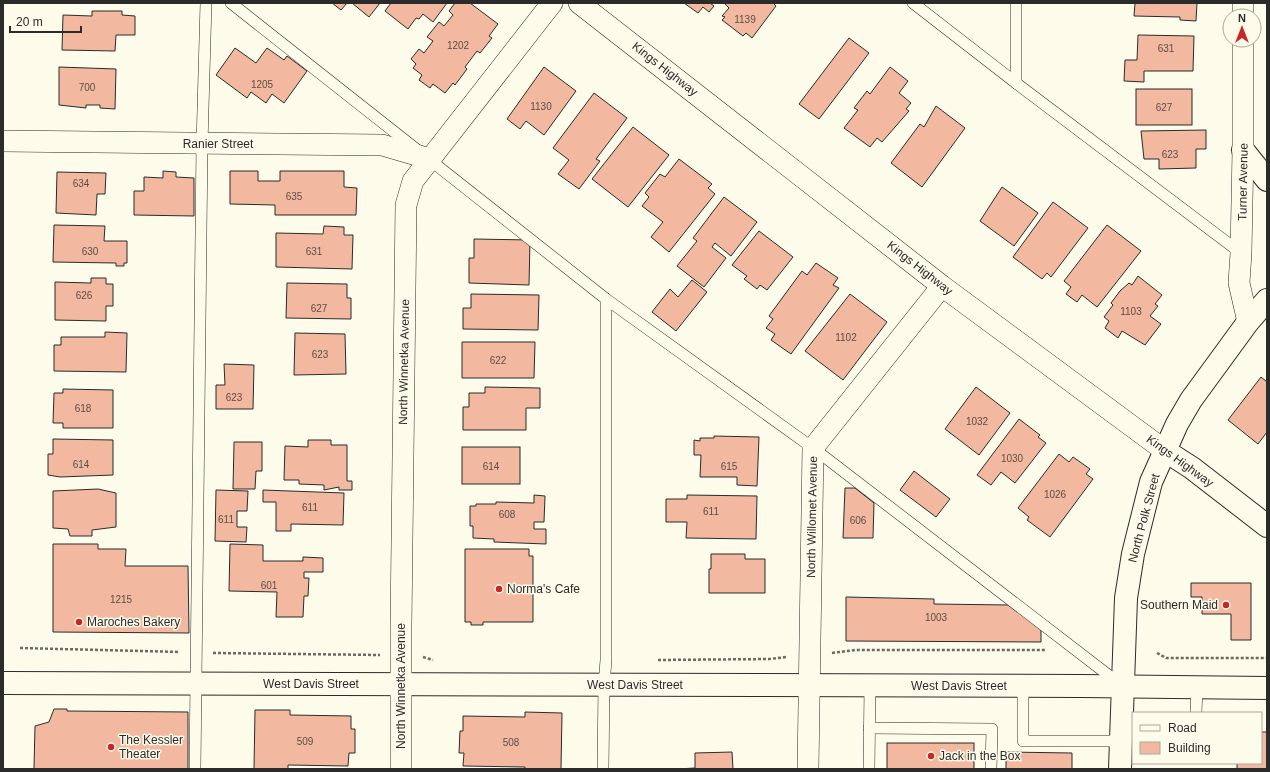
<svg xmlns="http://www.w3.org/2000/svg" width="1270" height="772" font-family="Arial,sans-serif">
	<rect width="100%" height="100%" fill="#fdfbea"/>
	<!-- building -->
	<g fill="#f2b8a0" stroke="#2b2b2b">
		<polygon points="332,3 347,3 341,10"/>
		<polygon points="352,3 380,3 369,17"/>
		<polygon points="391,3 447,3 433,22 423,14 419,19 416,18 408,29 385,11"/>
		<polygon points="455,3 470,3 498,24 489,36 492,38 480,53 477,51 465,67 467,69 455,85 453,83 445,93 433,84 430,88 419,80 422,75 413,68 416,64 411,59 419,49 424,53 433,41 427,37 439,22 444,26 453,15 449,11"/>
		<polygon points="684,3 710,3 714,6 709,12 703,7 698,13"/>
		<polygon points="726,3 773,3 776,6 752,38 746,33 743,36 722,20 725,17 722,16 729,8 725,4"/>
		<polygon points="1135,3 1197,3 1196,21 1180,20 1180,17 1134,16"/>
		<polygon points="92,11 122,11 122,15 135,16 135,35 116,35 115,51 62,50 63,15 92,16"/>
		<polygon points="1138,35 1194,36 1193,71 1144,71 1144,82 1124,81 1125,60 1137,60"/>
		<polygon points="849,38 869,53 819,119 799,104"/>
		<polygon points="235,48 256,63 267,48 284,60 287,56 307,71 284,103 272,94 266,103 251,92 247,98 216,75"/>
		<polygon points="59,67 116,69 115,109 100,108 100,105 86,105 86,108 59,105"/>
		<polygon points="544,67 576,91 544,135 526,121 520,129 507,119"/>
		<polygon points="890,67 908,81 899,93 911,103 906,109 909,111 882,142 877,138 870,147 844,128 858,110 854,108 867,91 870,94"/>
		<rect x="1136" y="89" width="56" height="36"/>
		<polygon points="594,93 627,118 596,159 600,161 579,189 558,174 569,160 553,148"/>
		<polygon points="936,106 965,128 922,187 891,163 920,124 924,127"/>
		<polygon points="633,127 669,155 628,207 592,179"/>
		<polygon points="1206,130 1206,149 1196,149 1196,168 1159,169 1159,159 1144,159 1141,131"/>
		<polygon points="679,159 712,184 708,188 715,194 669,252 651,237 663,222 642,206 649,197 645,193 660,174 665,177"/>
		<polygon points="163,171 176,172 176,177 194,178 194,216 134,215 134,191 144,191 144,177 163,178"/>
		<polygon points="230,171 258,171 258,181 280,181 280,171 344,171 344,187 357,188 356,215 275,215 275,205 230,204"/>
		<polygon points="57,172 106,173 105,194 97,194 96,215 56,213"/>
		<polygon points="1002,187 1038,213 1014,246 980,221"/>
		<polygon points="724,197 757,222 731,256 715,243 712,247 726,258 704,287 677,266 697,241 693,238"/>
		<polygon points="1053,202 1088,228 1051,277 1047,273 1042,279 1013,257"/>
		<polygon points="54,225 105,226 104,241 127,241 127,263 124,263 124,266 116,266 116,263 53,262"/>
		<polygon points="1107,225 1141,251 1097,307 1082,295 1077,302 1066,294 1071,287 1064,281"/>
		<polygon points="324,226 344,227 344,235 353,235 352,269 276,267 276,233 323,234"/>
		<polygon points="759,231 793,257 767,290 760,285 757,289 744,279 747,276 732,265"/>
		<polygon points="474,239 530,240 529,285 469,283 469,258 474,258"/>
		<polygon points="816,263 838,278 833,285 839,288 791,354 771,340 775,334 766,328 773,319 769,316 802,271 807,275"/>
		<polygon points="1138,276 1162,295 1155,304 1158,306 1150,316 1161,324 1145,345 1122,331 1118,338 1105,328 1109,321 1104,317 1113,305 1111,303 1120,291 1129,283 1132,285"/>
		<polygon points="91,278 106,278 106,284 113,284 113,306 106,306 106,321 55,320 55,282 91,283"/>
		<polygon points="692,280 707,292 676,331 652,312 670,289 678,297"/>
		<polygon points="287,283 347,284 347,298 351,298 351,319 286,318"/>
		<polygon points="471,294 539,295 538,330 463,329 463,308 471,308"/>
		<polygon points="850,294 887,322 843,380 805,351"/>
		<polygon points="105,332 127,333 126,372 54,371 54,345 61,345 61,337 105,337"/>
		<polygon points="295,333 345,334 346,374 294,375"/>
		<polygon points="462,342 535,342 534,378 462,378"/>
		<polygon points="224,364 254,365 253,409 216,409 216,385 225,385"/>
		<polygon points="1261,377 1267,382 1267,432 1258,444 1228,420"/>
		<polygon points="485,387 540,388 540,408 526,408 526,430 463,430 463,407 469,407 469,393 485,393"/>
		<polygon points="976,387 1010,413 979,455 945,429"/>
		<polygon points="63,389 113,390 113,428 63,428 63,423 53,423 54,393 63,393"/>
		<polygon points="1019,419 1040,435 1038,437 1046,443 1015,483 1001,472 991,485 977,475"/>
		<polygon points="714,436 759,437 757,486 737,485 737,477 700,477 701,455 694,455 694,440 700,441 700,438 714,438"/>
		<polygon points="53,439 113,440 113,475 60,477 48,475 48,454 53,454"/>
		<polygon points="308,440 331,440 331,445 347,445 347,481 352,481 352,490 339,490 339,487 324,490 324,485 299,484 299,480 284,480 285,446 308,447"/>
		<polygon points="234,442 262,442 262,471 256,471 255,489 233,489"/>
		<rect x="462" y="447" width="58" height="37"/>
		<polygon points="1059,454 1069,462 1073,457 1090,469 1086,474 1093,479 1050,537 1027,520 1029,517 1018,508"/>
		<polygon points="914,471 950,499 936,517 900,490"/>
		<polygon points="845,488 855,488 874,503 873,538 843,538"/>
		<polygon points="98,489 116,493 116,527 92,530 92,536 70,536 68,529 53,528 53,491"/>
		<polygon points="216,490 248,491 247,511 237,511 237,527 247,527 246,542 215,541"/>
		<polygon points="263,490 344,493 343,525 291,524 291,531 276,531 276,502 263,502"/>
		<polygon points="534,495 545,496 544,522 534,522 534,529 546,529 546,544 494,542 494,539 473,538 473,526 470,526 470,506 476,506 476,504 496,504 496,502 534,503"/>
		<polygon points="687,495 757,496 756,539 686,538 687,522 666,522 666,499 687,499"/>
		<polygon points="53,544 98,544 98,549 126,549 125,566 188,566 189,633 53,632"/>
		<polygon points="230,544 263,545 263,561 303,561 303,557 323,558 323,572 304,572 304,578 309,578 308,596 304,596 303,617 276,617 277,592 229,591"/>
		<polygon points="465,549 529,549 529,556 533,556 533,622 483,622 483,625 471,625 471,622 465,622"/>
		<polygon points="711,554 745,554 745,559 765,559 765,593 709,593 709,569 711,569"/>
		<polygon points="1191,583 1251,583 1251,640 1231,640 1231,614 1202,614 1202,597 1191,597"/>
		<polygon points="846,597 934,599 934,604 1009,605 1041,628 1041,642 846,641"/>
		<polygon points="54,709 67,709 67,711 188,712 188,769 34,769 35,726 49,722"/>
		<polygon points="255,710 290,710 290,715 351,716 351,729 355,729 355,753 349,753 348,766 288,765 288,769 254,769"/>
		<polygon points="525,712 562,713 561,769 525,769 525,767 463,766 464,753 459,753 460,731 463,731 463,716 525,717"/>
		<polygon points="1261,732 1267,732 1267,769 1237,769 1237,763 1261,763"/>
		<rect x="887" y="743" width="87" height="26"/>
		<polygon points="732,752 733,769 677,769 695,768 695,753"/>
		<polygon points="1006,752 1072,753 1072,769 1006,769"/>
	</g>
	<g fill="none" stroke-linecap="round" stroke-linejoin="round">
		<defs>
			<g id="service">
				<polyline points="231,3 606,299 606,660 604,685 603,769"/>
				<polyline points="913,3 1016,83 1241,253"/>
				<polyline points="1016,3 1016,83"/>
				<polyline points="606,299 813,448 1120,684"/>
				<polyline points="1023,686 1023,741 1121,741"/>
				<polyline points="1196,713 1197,687"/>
				<polyline points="869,728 992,729 991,769"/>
				<polyline points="195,769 202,144 206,3"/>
				<polyline points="869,769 870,686"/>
			</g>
			<g id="minor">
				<polyline points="579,3 942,286 1164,450"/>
				<polyline points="1243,3 1243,16"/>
				<polyline points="1243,40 1243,150 1241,253 1239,283 1248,322"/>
				<polyline points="3,141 382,145 430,159"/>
				<polyline points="401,769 401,625 406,205 413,181 552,3"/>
				<polyline points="808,769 813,448 942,286"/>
			</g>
			<polyline id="tertiary" points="1164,450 1192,468 1267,526"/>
			<g id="secondary">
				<polyline points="1243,150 1267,180"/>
				<polyline points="3,683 1081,686 1267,688"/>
				<polyline points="1120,769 1126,598 1133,554 1151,482 1177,424 1191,400 1248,322 1267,300"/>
			</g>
		</defs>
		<!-- service casing -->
		<use href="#service" stroke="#2b2b2b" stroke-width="12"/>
		<!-- minor casing -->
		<use href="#minor" stroke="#2b2b2b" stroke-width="22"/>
		<!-- tertiary casing -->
		<use href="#tertiary" stroke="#2b2b2b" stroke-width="24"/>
		<!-- secondary casing -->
		<use href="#secondary" stroke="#2b2b2b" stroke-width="24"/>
		<!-- path -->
		<g stroke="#6a6964" stroke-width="2.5" stroke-dasharray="3 2" stroke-linecap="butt">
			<polyline points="20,648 180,652"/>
			<polyline points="213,653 380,655"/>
			<polyline points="832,653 855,650 1046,650"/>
			<polyline points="1157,653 1166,658 1267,658"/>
			<polyline points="423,657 433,660"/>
			<polyline points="658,660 770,659 786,657"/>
		</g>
		<!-- service -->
		<use href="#service" stroke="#fdfbea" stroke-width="11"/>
		<!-- minor -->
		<use href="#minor" stroke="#fdfbea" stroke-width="21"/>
		<!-- tertiary -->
		<use href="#tertiary" stroke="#fdfbea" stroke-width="22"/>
		<!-- secondary -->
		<use href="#secondary" stroke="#fdfbea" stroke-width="22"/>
	</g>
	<!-- markers -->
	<g fill="#c62828" stroke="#fdfbea" stroke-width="1.5">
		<circle cx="499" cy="589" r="4"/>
		<circle cx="1226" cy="605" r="4"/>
		<circle cx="79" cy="622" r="4"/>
		<circle cx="111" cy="747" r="4"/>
		<circle cx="931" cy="756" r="4"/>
	</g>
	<g text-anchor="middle" stroke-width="3" stroke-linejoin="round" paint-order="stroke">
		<!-- number labels -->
		<g font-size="10" fill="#5d4e48">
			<text x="745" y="23">1139</text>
			<text x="458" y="49">1202</text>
			<text x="1166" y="52">631</text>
			<text x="262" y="88">1205</text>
			<text x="87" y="91">700</text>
			<text x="541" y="110">1130</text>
			<text x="1164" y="111">627</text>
			<text x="1170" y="158">623</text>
			<text x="81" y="187">634</text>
			<text x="294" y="200">635</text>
			<text x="90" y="255">630</text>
			<text x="314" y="255">631</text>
			<text x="84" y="299">626</text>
			<text x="319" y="312">627</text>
			<text x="1131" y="315">1103</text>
			<text x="846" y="341">1102</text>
			<text x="320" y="358">623</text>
			<text x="498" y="364">622</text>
			<text x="234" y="401">623</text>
			<text x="83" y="412">618</text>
			<text x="977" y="425">1032</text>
			<text x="1012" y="462">1030</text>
			<text x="81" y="468">614</text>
			<text x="491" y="470">614</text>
			<text x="729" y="470">615</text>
			<text x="1055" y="498">1026</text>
			<text x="310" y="511">611</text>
			<text x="711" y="515">611</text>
			<text x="507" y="518">608</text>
			<text x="226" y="523">611</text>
			<text x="858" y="524">606</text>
			<text x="269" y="589">601</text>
			<text x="121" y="603">1215</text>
			<text x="936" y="621">1003</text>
			<text x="305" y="745">509</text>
			<text x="511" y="746">508</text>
		</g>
		<!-- street labels -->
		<g font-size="12" fill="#2b2b2b" stroke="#fdfbea">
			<text transform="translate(665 69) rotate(38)" y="4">Kings Highway</text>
			<text x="218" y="148">Ranier Street</text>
			<text transform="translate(1243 182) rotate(-89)" y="4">Turner Avenue</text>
			<text transform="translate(920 268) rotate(38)" y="4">Kings Highway</text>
			<text transform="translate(404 362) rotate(-89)" y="4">North Winnetka Avenue</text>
			<text transform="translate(1180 461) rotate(36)" y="4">Kings Highway</text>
			<text transform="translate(812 517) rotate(-89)" y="4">North Willomet Avenue</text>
			<text transform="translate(1144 518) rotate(-75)" y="4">North Polk Street</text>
			<text x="311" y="688">West Davis Street</text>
			<text x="635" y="689">West Davis Street</text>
			<text transform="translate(401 686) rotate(-90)" y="4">North Winnetka Avenue</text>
			<text x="959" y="690">West Davis Street</text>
		</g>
		<!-- poi labels -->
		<g font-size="12" fill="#2b2b2b" stroke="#fdfbea" text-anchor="start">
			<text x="507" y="593">Norma's Cafe</text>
			<text x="1218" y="609" text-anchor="end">Southern Maid</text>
			<text x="87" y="626">Maroches Bakery</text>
			<text x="119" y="744">The Kessler<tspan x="119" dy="14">Theater</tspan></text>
			<text x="939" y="760">Jack in the Box</text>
		</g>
	</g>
	<!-- border -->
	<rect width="1270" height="772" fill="none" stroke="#2b2b2b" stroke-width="8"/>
	<!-- legend -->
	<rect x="1132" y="712" width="130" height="52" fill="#fdfbea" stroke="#a9a89e"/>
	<rect x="1140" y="725" width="20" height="6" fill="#fdfbea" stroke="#a9a89e"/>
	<text x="1168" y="732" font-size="12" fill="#2b2b2b">Road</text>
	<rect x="1140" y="742" width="20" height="12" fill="#f2b8a0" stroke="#a9a89e"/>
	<text x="1168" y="752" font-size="12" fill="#2b2b2b">Building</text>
	<!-- north arrow -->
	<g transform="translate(1242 28)"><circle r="19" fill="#fdfbea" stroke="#a9a89e"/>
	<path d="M0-3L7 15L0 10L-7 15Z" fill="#c62828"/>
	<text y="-6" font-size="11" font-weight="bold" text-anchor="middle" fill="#2b2b2b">N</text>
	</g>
	<!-- scale -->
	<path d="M10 26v6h71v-6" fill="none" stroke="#2b2b2b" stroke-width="2"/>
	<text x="16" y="26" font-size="12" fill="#2b2b2b" stroke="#fdfbea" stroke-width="3" paint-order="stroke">20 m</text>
</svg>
